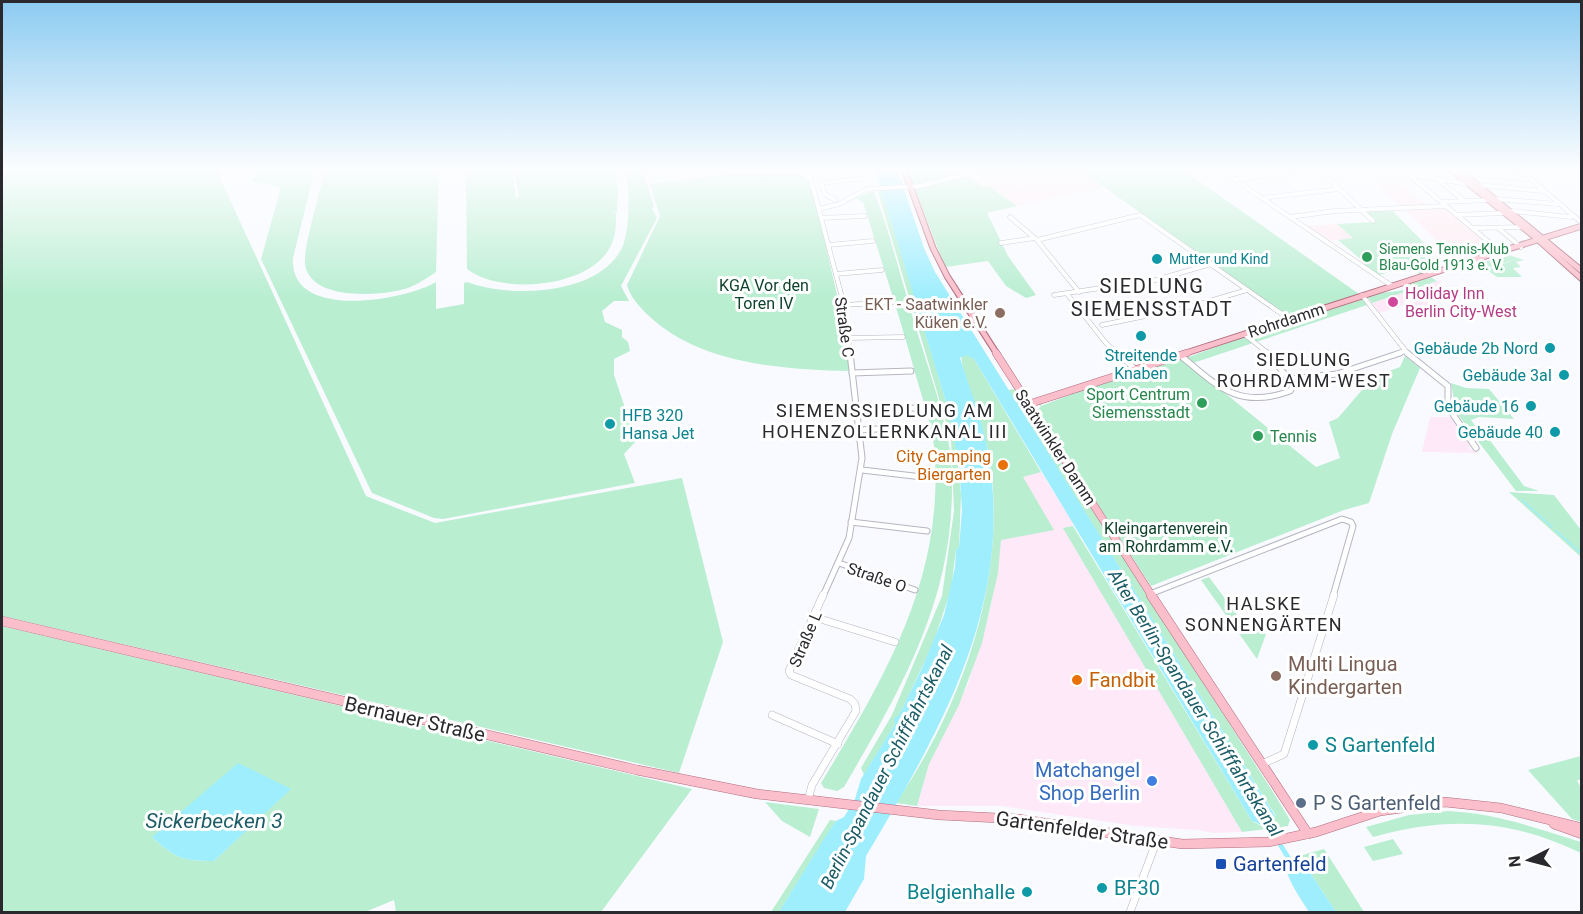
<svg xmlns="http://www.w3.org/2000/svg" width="1583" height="914" font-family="Roboto,sans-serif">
	<rect width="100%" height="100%" fill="#f9faff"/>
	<!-- commercial -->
	<g fill="#fee9f8">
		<polygon points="1441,280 1434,321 1406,304 1380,313 1372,303"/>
		<polygon points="1430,417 1452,417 1471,443 1469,448 1478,453 1422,452"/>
		<polygon points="1041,472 1072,521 1073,526 1064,528 1242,832 1213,833 1197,830 1136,826 1001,806 917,806 929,764 968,684 991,607 1001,539 1023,476"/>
	</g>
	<!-- education -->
	<g fill="#ffeaf1">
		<polygon points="999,169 1079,169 1104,187 1017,206 988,186 984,187 969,177"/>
		<polygon points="1389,182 1402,184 1426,205 1401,206 1374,183"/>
		<polygon points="1446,208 1497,251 1471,259 1466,256 1468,259 1461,260 1454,257 1404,209"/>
		<polygon points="1337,224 1354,238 1329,241 1307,226"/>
	</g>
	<!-- green -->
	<g fill="#b9eed1" fill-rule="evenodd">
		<polygon points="2,169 223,169 220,178 366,496 435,523 682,478 723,642 679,773 2,616"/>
		<path d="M257 169H304L303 171 314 173 293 258C289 321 404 301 436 282V309L464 304V283L467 282C509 298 598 296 622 248 630 230 630 189 625 169H642L654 206 652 208 657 218 621 286 629 301H614L602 311 605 322 622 330V337L628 342 630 351 614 359V375L636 441 624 454 635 483 443 519 434 518 372 493 261 259 281 187 252 181Z"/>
		<path d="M325 169H439L436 272C427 278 418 284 408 288 383 296 310 302 305 264 303 248 321 189 325 169Z"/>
		<path d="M466 169H512L516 198 519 197 514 169H615L618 191 617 212 611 213H616C616 226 616 238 609 249 587 288 501 295 467 269Z"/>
		<polygon points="908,169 984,169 914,185"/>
		<polygon points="1079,169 1182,169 1359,294 1286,317"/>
		<path d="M800 174 810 183 817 208 847 338 850 371C783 369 700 365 648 315 640 307 630 297 627 285L660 216 650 184 721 175Z"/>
		<polygon points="968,176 984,187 988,186 1017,206 987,213 1008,256 1036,295 1026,298 1006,286 988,261 945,267 915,189"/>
		<polygon points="877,189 882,189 947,405 956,445 961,495 959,548 956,549 951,589 933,644 895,724 864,775 861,768 892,715 942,596 954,511 951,439"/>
		<path d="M874 191C890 233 901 278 914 322 926 361 940 400 948 440 955 469 952 524 946 554 931 639 887 713 844 787L837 791 824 788 821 783C885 677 946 576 934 446 931 422 922 398 916 376 900 317 881 260 863 202L855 198Z"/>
		<path d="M1390 208 1424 243 1428 248 1416 250 1437 268 1420 274C1408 267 1392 271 1379 275L1363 264 1365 263 1338 240 1353 238 1337 224 1373 222 1360 209Z"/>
		<polygon points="1509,255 1524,260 1516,262 1521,267 1513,268 1522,277 1497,277 1487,270 1517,259 1486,269 1479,263"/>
		<path d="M1429 276 1437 281 1372 303 1367 296C1382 291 1395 293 1411 288L1408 284Z"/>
		<polygon points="1363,299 1367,305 1256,342 1249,336"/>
		<polygon points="1243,337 1253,343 1193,363 1186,358"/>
		<path d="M962 355H970L974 359 1041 472 1023 477 1054 530 1001 540 998 573 982 643 959 705 929 764 917 806 896 803C963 704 1007 580 990 460 987 438 958 369 962 355Z"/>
		<polygon points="1405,356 1420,368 1392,434 1369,503 1344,510 1151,586 1037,411 1041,406 1037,404 1042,403 1041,406 1093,386 1183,359 1316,467 1340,458 1329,422 1338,418 1373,377 1400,367"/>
		<polygon points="1451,383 1466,388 1489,389 1514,419 1479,417 1471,420 1476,427 1480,427 1524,486 1539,491 1516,491 1456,412"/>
		<polygon points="1015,389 1273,792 1290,820 1288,826 1273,829 1272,819 1276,816 1008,390"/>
		<polygon points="1509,492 1554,495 1581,530 1581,557"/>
		<polygon points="1073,526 1252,821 1267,829 1242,832 1063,528"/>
		<polygon points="1209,577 1243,623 1266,634 1257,659 1201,580"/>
		<path d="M2 626 692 789 601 912H396L394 900 365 912H2ZM290 789 214 861C182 861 175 858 152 837Z"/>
		<polygon points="1581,756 1581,780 1577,780 1581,789 1581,822 1572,819 1528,770"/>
		<polygon points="765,802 819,809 810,837 782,821"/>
		<path d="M1448 811C1495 813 1536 828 1581 842V853C1511 819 1448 816 1373 837L1366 827 1409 815Z"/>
		<polygon points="830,820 836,821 779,912 771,912"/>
		<polygon points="1393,839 1403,854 1373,861 1364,847"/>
		<polygon points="1324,849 1326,852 1364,912 1336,912 1299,856"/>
	</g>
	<!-- water -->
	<g fill="#9feefe">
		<path d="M875 169H897L924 248 935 272 1129 582 1133 583 1131 585 1276 817 1272 819 1273 829 1292 859 1305 865 1336 912H1309C1301 898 1283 876 1286 859 1278 846 1269 826 1252 821L974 359 966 355 960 358C970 390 984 424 989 458 1013 608 939 733 866 856L864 879 845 912H779L827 834 836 821 844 817 855 799 861 779 895 724 894 719 899 715 922 668 944 615 955 567 956 549 959 548 962 510 959 463 947 405Z"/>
		<path d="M238 763 291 789 214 861C182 861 175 858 152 837Z"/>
	</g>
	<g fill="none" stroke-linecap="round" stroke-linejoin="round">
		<!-- stream -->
		<g stroke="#9feefe" stroke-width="1.5">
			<polyline points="1522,500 1552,527"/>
			<polyline points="1556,531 1582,554"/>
		</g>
		<!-- major-tunnel -->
		<polyline stroke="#d0d0d5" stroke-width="5" stroke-dasharray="5 2" stroke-linecap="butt" points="1442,270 1454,266"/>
		<defs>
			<g id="minor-far2">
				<polyline points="1219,169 1392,286"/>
				<polyline points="1318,169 1373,221"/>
				<polyline points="1371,169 1469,184 1543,191"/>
				<polyline points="1402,169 1502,253"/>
				<polyline points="1519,169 1582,223"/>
				<polyline points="1463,173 1529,179"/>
				<polyline points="804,174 811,180 844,305 850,354"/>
				<polyline points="804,174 842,169"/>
				<polyline points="1235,179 1320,170"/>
				<polyline points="1440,181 1464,201"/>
				<polyline points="1262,198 1339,189"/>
				<polyline points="1495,199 1557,204"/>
				<polyline points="835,200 825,194 821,183 858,179"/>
				<polyline points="1442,202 1489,200"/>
				<polyline points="819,209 839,204 867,189 920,186 989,169"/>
				<polyline points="1512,211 1571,217"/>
				<polyline points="1456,215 1505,213"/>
				<polyline points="1010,217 1037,240 1079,292"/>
				<polyline points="1290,217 1334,211 1446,206"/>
				<polyline points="821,218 865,216"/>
				<polyline points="1474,228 1523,227"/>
				<polyline points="1498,228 1521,247"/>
				<polyline points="1037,240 1140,215 1289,319"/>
				<polyline points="1001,243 1035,238"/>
				<polyline points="828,245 873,241"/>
				<polyline points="836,274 882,270"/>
				<polyline points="1067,294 1106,343 1118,354"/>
				<polyline points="1054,295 1121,285 1135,286 1211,264"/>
				<polyline points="1362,295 1408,354"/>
				<polyline points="844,305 893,302"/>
				<polyline points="1102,325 1189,307 1247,290"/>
				<polyline points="1244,334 1269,354"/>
				<polyline points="848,338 903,337"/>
				<polyline points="1396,354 1405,351"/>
			</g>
			<g id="minor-far1">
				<polyline points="1117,353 1136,370"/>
				<polyline points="1407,353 1448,386 1448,407 1476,448"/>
				<path d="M1180 355C1217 386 1239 410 1290 391L1294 385 1267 353"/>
				<polyline points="852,373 911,371"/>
				<polyline points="1290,379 1337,374 1400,353"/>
				<polyline points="856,409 921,408"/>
				<polyline points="859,430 877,429"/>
				<polyline points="862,470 931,478"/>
				<polyline points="851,522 927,531"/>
				<polyline points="839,563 915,590"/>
				<polyline points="1150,594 1342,519 1351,522 1353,526 1333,596"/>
				<polyline points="823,596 849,538 862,458 850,353"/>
			</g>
			<g id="minor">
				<polyline points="814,617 895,642"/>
				<polyline points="772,715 838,744"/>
				<polyline points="1262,764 1284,754 1334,595"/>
				<polyline points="808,800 812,785 856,711 855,704 850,699 791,675 789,671 823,595"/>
				<polyline points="1130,912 1157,840"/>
			</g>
			<g id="major-far2">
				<polyline points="904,169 933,248 947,276 997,354"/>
				<polyline points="1450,169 1535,237 1582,279"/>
				<polyline points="1458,169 1582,271"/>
				<polyline points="1454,266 1582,226"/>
				<polyline points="1183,354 1442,270"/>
			</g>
			<g id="major-far1">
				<polyline points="996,353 1152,596"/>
				<polyline points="1029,404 1187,353"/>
			</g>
			<g id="major">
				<polyline points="1151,595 1308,834"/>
				<polyline points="2,621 637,770 757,794 939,815 1018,819 1182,844 1268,842 1316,832 1380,811 1445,802 1501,808 1582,828"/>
				<polyline points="1554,824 1582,834"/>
			</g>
		</defs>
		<!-- minor-far2 casing -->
		<use href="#minor-far2" stroke="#b5b6c1" stroke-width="5"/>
		<!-- minor-far1 casing -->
		<use href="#minor-far1" stroke="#b5b6c1" stroke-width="7"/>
		<!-- minor casing -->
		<use href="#minor" stroke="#b5b6c1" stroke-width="8"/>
		<!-- major-far2 casing -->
		<use href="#major-far2" stroke="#b16e7e" stroke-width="7"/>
		<!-- major-far1 casing -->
		<use href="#major-far1" stroke="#b16e7e" stroke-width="8"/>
		<!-- major casing -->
		<use href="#major" stroke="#b16e7e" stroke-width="10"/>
		<!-- minor-far2 -->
		<use href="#minor-far2" stroke="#fff" stroke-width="4"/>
		<!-- minor-far1 -->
		<use href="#minor-far1" stroke="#fff" stroke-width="5"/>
		<!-- minor -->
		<use href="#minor" stroke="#fff" stroke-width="7"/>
		<!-- major-far2 -->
		<use href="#major-far2" stroke="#fbbecb" stroke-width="5"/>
		<!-- major-far1 -->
		<use href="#major-far1" stroke="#fbbecb" stroke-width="7"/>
		<!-- major -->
		<use href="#major" stroke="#fbbecb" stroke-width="9"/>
	</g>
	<!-- sky -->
	<linearGradient id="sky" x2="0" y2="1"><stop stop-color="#8bcbf1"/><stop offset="0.57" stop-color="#fcfdff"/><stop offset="1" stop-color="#fcfdff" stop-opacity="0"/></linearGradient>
	<rect width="1583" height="297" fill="url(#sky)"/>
	<!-- markers -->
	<g fill="#2e9e5b" stroke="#fff" stroke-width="2">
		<circle cx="1367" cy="257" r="6"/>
		<circle cx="1202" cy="403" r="6"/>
		<circle cx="1258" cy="436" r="6"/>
	</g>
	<g fill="#0f9aa8" stroke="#fff" stroke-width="2">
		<circle cx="1157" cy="259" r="6"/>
		<circle cx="1141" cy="336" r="6"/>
		<circle cx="1550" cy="348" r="6"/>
		<circle cx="1564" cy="375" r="6"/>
		<circle cx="1531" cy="406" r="6"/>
		<circle cx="610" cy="424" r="6"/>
		<circle cx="1555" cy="432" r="6"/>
		<circle cx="1313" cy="745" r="6"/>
		<circle cx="1102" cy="888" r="6"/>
		<circle cx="1027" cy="892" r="6"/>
	</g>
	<circle fill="#d1479c" stroke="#fff" stroke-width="2" cx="1393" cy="302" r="6"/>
	<g fill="#8d6e63" stroke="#fff" stroke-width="2">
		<circle cx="1000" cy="313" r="6"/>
		<circle cx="1276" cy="676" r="6"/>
	</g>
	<g fill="#e8710a" stroke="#fff" stroke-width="2">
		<circle cx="1003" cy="465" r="6"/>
		<circle cx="1077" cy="680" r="6"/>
	</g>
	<circle fill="#3f7fe0" stroke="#fff" stroke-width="2" cx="1152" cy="781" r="6"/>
	<circle fill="#5c6f8a" stroke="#fff" stroke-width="2" cx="1301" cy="803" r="6"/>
	<rect fill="#1a4fb4" stroke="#fff" stroke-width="2" x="1215" y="858" width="12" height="12" rx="3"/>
	<g text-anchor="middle" stroke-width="6" stroke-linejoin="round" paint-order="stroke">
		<!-- far-leisure labels -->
		<g font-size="14" fill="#27864d" stroke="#fff" text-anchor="start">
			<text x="1379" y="254">Siemens Tennis-Klub<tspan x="1379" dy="16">Blau-Gold 1913 e. V.</tspan></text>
		</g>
		<!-- far-culture labels -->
		<g font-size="14" fill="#0d838f" stroke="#fff" text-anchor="start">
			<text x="1169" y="264">Mutter und Kind</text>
		</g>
		<!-- park labels -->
		<g font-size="16" fill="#0e422c" stroke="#fff">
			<text x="764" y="291">KGA Vor den<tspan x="764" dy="18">Toren IV</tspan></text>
			<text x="1166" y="534">Kleingartenverein<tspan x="1166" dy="18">am Rohrdamm e.V.</tspan></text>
		</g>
		<!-- hotel labels -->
		<g font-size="16" fill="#b23c85" stroke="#fff" text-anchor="start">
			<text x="1405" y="299">Holiday Inn<tspan x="1405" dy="18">Berlin City-West</tspan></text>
		</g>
		<!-- education labels -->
		<g font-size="16" fill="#785e54" stroke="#fff" text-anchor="end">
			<text x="988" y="310">EKT - Saatwinkler<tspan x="988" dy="18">Küken e.V.</tspan></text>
		</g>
		<!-- street labels -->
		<g font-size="16" fill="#2a2a2e" stroke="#fff">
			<text transform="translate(1286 320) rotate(-18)" y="6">Rohrdamm</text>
			<text transform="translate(845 327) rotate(82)" y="6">Straße C</text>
			<text transform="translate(1056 447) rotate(57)" y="6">Saatwinkler Damm</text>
			<text transform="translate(877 577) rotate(19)" y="6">Straße O</text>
			<text transform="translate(805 639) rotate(-67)" y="6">Straße L</text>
		</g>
		<!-- culture labels -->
		<g font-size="16" fill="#0d838f" stroke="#fff" text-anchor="end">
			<text x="1538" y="354">Gebäude 2b Nord</text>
			<text x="1141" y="361" text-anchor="middle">Streitende<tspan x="1141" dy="18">Knaben</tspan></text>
			<text x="1552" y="381">Gebäude 3aI</text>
			<text x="1519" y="412">Gebäude 16</text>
			<text x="622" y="421" text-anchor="start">HFB 320<tspan x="622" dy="18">Hansa Jet</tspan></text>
			<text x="1543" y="438">Gebäude 40</text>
		</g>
		<!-- leisure labels -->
		<g font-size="16" fill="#27864d" stroke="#fff" text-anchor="end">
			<text x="1190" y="400">Sport Centrum<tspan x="1190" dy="18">Siemensstadt</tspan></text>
			<text x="1270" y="442" text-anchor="start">Tennis</text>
		</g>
		<!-- food labels -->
		<g font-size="16" fill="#c56008" stroke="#fff" text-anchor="end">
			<text x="991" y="462">City Camping<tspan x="991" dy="18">Biergarten</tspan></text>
		</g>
		<!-- neighbourhood labels -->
		<g font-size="18" letter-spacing="1.5" fill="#2a2a2e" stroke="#fff">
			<text x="1304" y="366">SIEDLUNG<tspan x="1304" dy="21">ROHRDAMM-WEST</tspan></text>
			<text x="885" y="417">SIEMENSSIEDLUNG AM<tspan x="885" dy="21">HOHENZOLLERNKANAL III</tspan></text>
			<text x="1264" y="610">HALSKE<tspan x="1264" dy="21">SONNENGÄRTEN</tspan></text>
		</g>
		<!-- water labels -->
		<g font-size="18" font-style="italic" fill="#1b5c67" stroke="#fff">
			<text transform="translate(1195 703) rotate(58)" y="6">Alter Berlin-Spandauer Schifffahrtskanal</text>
			<text transform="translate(887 767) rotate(-63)" y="6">Berlin-Spandauer Schifffahrtskanal</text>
		</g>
		<!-- quarter labels -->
		<g font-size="20" letter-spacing="1.5" fill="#2a2a2e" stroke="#fff">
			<text x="1152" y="293">SIEDLUNG<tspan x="1152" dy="23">SIEMENSSTADT</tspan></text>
		</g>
		<!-- near-education labels -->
		<g font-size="20" fill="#785e54" stroke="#fff" text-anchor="start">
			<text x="1288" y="671">Multi Lingua<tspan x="1288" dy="23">Kindergarten</tspan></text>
		</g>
		<!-- near-food labels -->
		<g font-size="20" fill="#c56008" stroke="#fff" text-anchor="start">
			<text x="1089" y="687">Fandbit</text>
		</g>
		<!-- near-street labels -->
		<g font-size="20" fill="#2a2a2e" stroke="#fff">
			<text transform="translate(415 719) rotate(13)" y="7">Bernauer Straße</text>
			<text transform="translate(1082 830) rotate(8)" y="7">Gartenfelder Straße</text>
		</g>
		<!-- near-culture labels -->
		<g font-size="20" fill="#0d838f" stroke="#fff" text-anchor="start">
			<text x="1325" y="752">S Gartenfeld</text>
			<text x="1114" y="895">BF30</text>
			<text x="1015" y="899" text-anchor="end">Belgienhalle</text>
		</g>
		<!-- near-shop labels -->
		<g font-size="20" fill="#366cbe" stroke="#fff" text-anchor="end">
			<text x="1140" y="777">Matchangel<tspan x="1140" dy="23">Shop Berlin</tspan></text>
		</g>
		<!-- near-service labels -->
		<g font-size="20" fill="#4e5e75" stroke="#fff" text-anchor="start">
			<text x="1313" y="810">P S Gartenfeld</text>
		</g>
		<!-- near-transit labels -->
		<g font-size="20" fill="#164399" stroke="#fff" text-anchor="start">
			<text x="1233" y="871">Gartenfeld</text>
		</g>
		<!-- near-water labels -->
		<g font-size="21" font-style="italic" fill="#1b5c67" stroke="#fff">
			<text x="214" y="828">Sickerbecken 3</text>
		</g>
	</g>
	<!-- border -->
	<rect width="1583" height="914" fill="none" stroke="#2a2a2e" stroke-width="6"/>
	<!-- north arrow -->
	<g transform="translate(1529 860) rotate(264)" stroke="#ffffff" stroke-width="4.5" paint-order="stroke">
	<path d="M0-4.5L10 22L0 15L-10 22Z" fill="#2a2a2e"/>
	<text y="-9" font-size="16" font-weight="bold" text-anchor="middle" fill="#2a2a2e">N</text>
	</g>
</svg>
